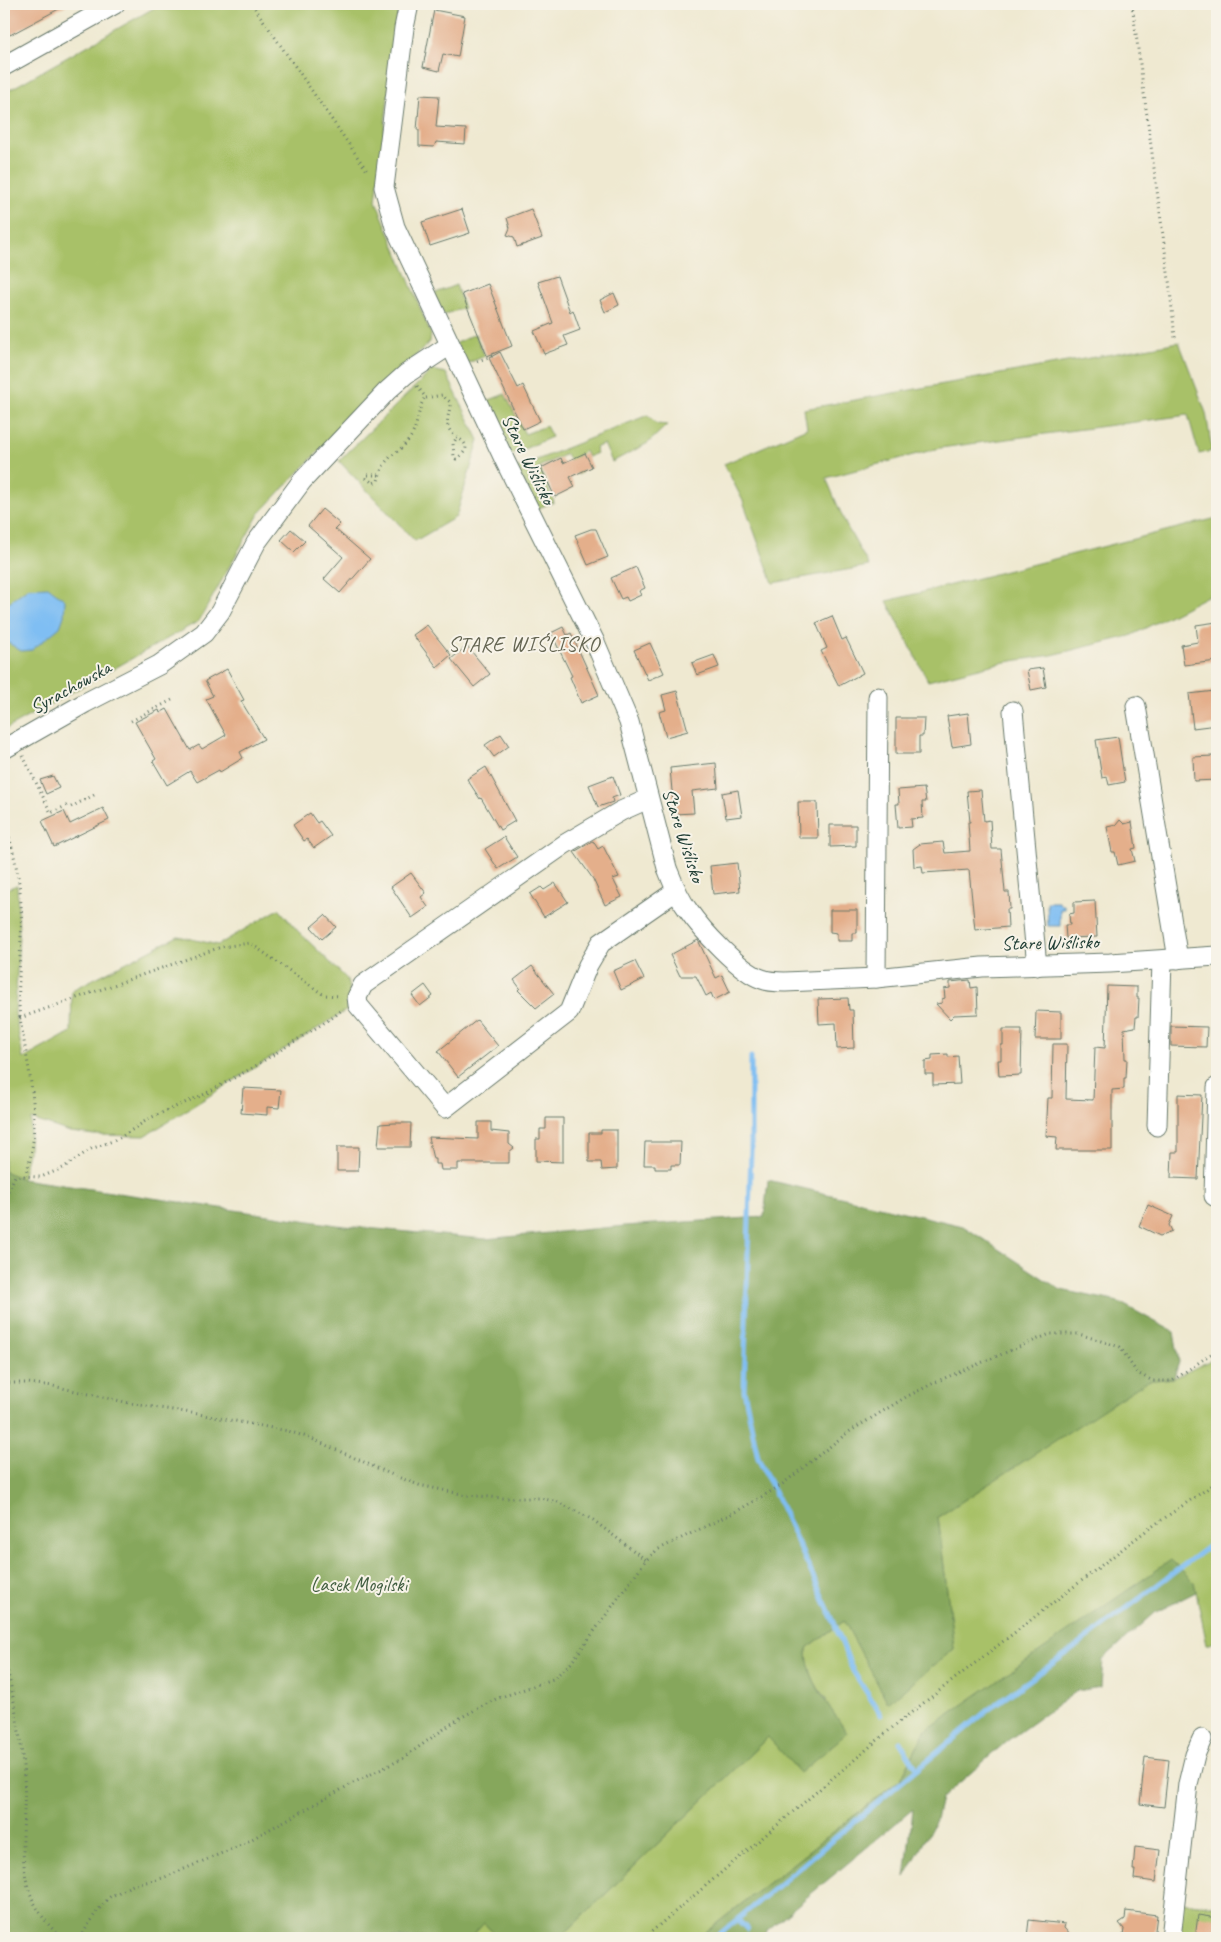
<svg xmlns="http://www.w3.org/2000/svg" width="1221" height="1942" font-family="Caveat,sans-serif">
	<rect width="100%" height="100%" fill="#f7f3e8"/>
	<filter id="ink" filterUnits="userSpaceOnUse"><feTurbulence type="fractalNoise" baseFrequency=".02" numOctaves="2"/><feDisplacementMap in="SourceGraphic" scale="10" xChannelSelector="R" yChannelSelector="G"/><feConvolveMatrix kernelMatrix="1 2 1 2 8 2 1 2 1" color-interpolation-filters="sRGB"/></filter>
	<filter id="wash" filterUnits="userSpaceOnUse"><feTurbulence type="fractalNoise" baseFrequency=".0096" numOctaves="4" result="noise"/><feDisplacementMap in="SourceGraphic" scale="20" xChannelSelector="R" yChannelSelector="G"/><feGaussianBlur stdDeviation="1.12" result="paint"/><feColorMatrix in="noise" values="0 0 0 0 0 0 0 0 0 0 0 0 0 0 0 0 0 1.4 0 .05"/><feComposite in="paint" operator="in"/></filter>
	<g filter="url(#wash)">
		<rect width="100%" height="100%" fill="#efe9d1"/>
		<!-- green -->
		<g fill="#a8c167" stroke="#647f4e">
			<polygon points="161,4 399,4 376,201 431,334 430,342 339,430 259,514 199,621 4,730 4,93"/>
			<polygon points="456,285 464,308 443,315 433,294"/>
			<polygon points="475,334 485,356 466,364 456,343"/>
			<polygon points="1179,342 1206,413 1212,451 1199,454 1188,415 940,448 826,478 846,525 869,566 773,583 743,501 724,464 807,428 804,409"/>
			<polygon points="432,370 446,373 479,440 456,517 415,541 339,461"/>
			<polygon points="505,394 525,434 546,426 552,437 510,455 487,401"/>
			<polygon points="648,415 657,424 667,425 648,443 612,462 604,444 595,448 597,453 588,457 585,451 577,456 583,471 578,475 566,454 539,467 554,502 536,509 517,468"/>
			<polygon points="1217,518 1217,591 1130,636 1052,655 999,663 928,681 887,601"/>
			<polygon points="17,885 19,934 15,1013 23,1059 71,1032 72,990 178,936 218,945 279,909 297,930 347,979 352,1007 145,1136 94,1135 70,1132 31,1119 29,1148 22,1179 4,1171 4,890"/>
			<path d="M1217 1357V1641L1207 1645 1194 1582 925 1731 901 1779 698 1938H560L768 1737 827 1701C814 1683 807 1671 807 1648L844 1621 954 1649 938 1517 1147 1380 1174 1378Z"/>
			<polygon points="1181,1902 1217,1906 1217,1938 1179,1938"/>
			<polygon points="484,1923 498,1938 470,1938"/>
		</g>
		<!-- forest -->
		<g fill="#86a75c" stroke="#527248">
			<path d="M4 1171 22 1179 344 1226 485 1239 624 1226 764 1217 768 1180 963 1226 1061 1290 1119 1302 1174 1332 1179 1362 1174 1378 1147 1381 938 1517 954 1649 888 1703 844 1621 807 1648C806 1680 830 1706 847 1733L800 1773 768 1737 560 1938H498L484 1923 470 1938H4Z"/>
			<polygon points="1171,1560 1194,1582 1196,1592 1156,1612 1103,1659 1101,1687 1077,1691 1007,1741 941,1799 936,1820 905,1877 913,1809 765,1932 768,1938 698,1938 901,1779 925,1731"/>
		</g>
		<!-- water -->
		<g fill="#7fbef3" stroke="#4f7e94">
			<polygon points="48,587 65,600 64,616 60,627 32,650 21,651 4,640 4,606 28,588"/>
			<polygon points="1059,902 1060,905 1064,905 1064,909 1060,909 1060,926 1048,926 1047,902"/>
		</g>
		<g fill="none" stroke-linecap="round" stroke-linejoin="round">
			<!-- stream -->
			<g stroke="#7fbef3" stroke-width="5">
				<polyline points="751,1057 751,1149 744,1390 758,1458 772,1487"/>
				<polyline points="774,1491 833,1620 853,1671 881,1715"/>
				<polyline points="900,1742 917,1769"/>
				<polyline points="738,1920 747,1929"/>
				<polyline points="715,1938 988,1710 1070,1651 1217,1540"/>
			</g>
		</g>
		<g id="blocks">
			<!-- building -->
			<g fill="#e4af8b">
				<polygon points="4,4 68,4 10,35 4,24"/>
				<polygon points="434,10 465,16 458,57 443,54 439,71 423,67"/>
				<polygon points="420,95 439,96 436,127 466,129 465,144 436,142 434,147 419,146 419,130 417,130"/>
				<polygon points="462,209 470,233 430,246 422,222"/>
				<polygon points="531,209 542,238 517,247 514,237 507,235 510,228 507,218"/>
				<polygon points="557,276 570,312 573,310 580,330 564,336 568,345 544,354 534,331 553,323 538,282"/>
				<polygon points="488,284 512,346 487,356 462,294"/>
				<polygon points="614,293 619,305 605,312 600,300"/>
				<polygon points="500,352 518,388 523,385 540,421 523,429 489,358"/>
				<polygon points="585,453 592,467 570,477 575,487 555,497 541,468 561,458 563,463"/>
				<polygon points="322,509 340,524 335,529 370,559 340,593 324,579 343,557 308,526"/>
				<polygon points="291,529 305,541 294,552 281,540"/>
				<polygon points="591,529 596,529 608,557 588,565 575,535"/>
				<polygon points="636,567 645,588 639,591 641,595 628,601 626,597 621,599 611,578"/>
				<polygon points="832,616 842,640 846,638 863,673 839,686 821,651 827,648 816,623"/>
				<polygon points="1217,622 1217,661 1184,665 1181,645 1198,642 1196,625"/>
				<polygon points="427,625 451,655 437,667 413,635"/>
				<polygon points="563,627 567,635 571,633 599,695 581,703 570,677 572,676 551,633"/>
				<polygon points="650,643 664,673 648,680 634,650"/>
				<polygon points="467,646 490,674 474,687 451,659"/>
				<polygon points="714,655 719,667 697,675 692,663"/>
				<polygon points="1043,668 1046,687 1031,690 1027,670"/>
				<polygon points="227,669 244,700 241,701 264,739 240,752 243,758 220,772 219,770 197,782 190,771 167,785 153,761 156,759 135,722 159,710 160,713 167,709 190,750 199,745 202,749 226,735 206,699 213,696 205,681"/>
				<polygon points="677,691 688,731 666,737 659,712 666,710 662,695"/>
				<polygon points="1215,691 1217,725 1193,728 1189,694"/>
				<polygon points="968,713 971,744 952,747 947,716"/>
				<polygon points="896,718 924,718 923,736 919,736 919,754 896,754"/>
				<polygon points="501,734 509,746 494,757 485,745"/>
				<polygon points="1118,737 1125,782 1109,785 1107,777 1102,778 1096,740"/>
				<polygon points="1213,756 1217,757 1217,780 1194,781 1193,757"/>
				<polygon points="716,763 718,788 692,791 694,813 674,814 670,768"/>
				<polygon points="486,767 515,821 500,830 481,798 480,799 467,779"/>
				<polygon points="53,776 59,788 46,794 40,780"/>
				<polygon points="613,776 620,795 612,798 613,802 598,807 589,785"/>
				<polygon points="924,788 926,802 922,802 923,818 911,819 912,827 898,828 896,804 899,804 898,790"/>
				<polygon points="738,790 742,816 726,818 722,793"/>
				<polygon points="981,790 984,821 990,820 992,849 1001,849 1005,892 1009,892 1010,909 1007,909 1008,927 975,930 969,870 923,873 922,866 914,867 913,849 920,844 943,842 945,853 970,851 968,822 970,822 967,791"/>
				<polygon points="798,802 817,802 818,838 799,838"/>
				<polygon points="103,808 109,820 54,847 42,821 64,811 70,824"/>
				<polygon points="310,813 317,823 320,821 331,836 314,848 307,839 304,841 293,825"/>
				<polygon points="1120,820 1124,824 1132,822 1136,848 1132,849 1135,861 1118,865 1115,852 1112,852 1107,827 1116,825"/>
				<polygon points="830,825 856,825 856,846 830,847"/>
				<polygon points="504,837 517,857 498,869 485,849"/>
				<polygon points="593,841 598,849 603,846 619,877 613,879 622,897 605,905 593,879 574,852"/>
				<polygon points="737,863 740,891 713,894 710,866"/>
				<polygon points="411,873 426,893 421,897 428,907 412,918 391,887"/>
				<polygon points="555,883 568,902 544,917 530,894 541,887 544,890"/>
				<polygon points="1095,901 1097,937 1066,938 1065,925 1070,925 1069,914 1074,913 1074,902"/>
				<polygon points="830,910 857,910 857,933 852,933 852,941 837,941 837,933 830,932"/>
				<polygon points="325,915 336,927 322,939 311,927"/>
				<polygon points="698,940 716,978 722,975 730,992 714,1000 711,993 706,996 696,976 680,976 670,955"/>
				<polygon points="635,961 644,979 621,990 613,971"/>
				<polygon points="532,966 554,994 536,1008 518,990 520,988 514,980"/>
				<polygon points="970,980 971,988 977,987 978,1014 954,1015 950,1019 936,1004 942,1003 942,999 945,998 944,989 950,988 950,982"/>
				<polygon points="425,985 433,996 420,1006 412,995"/>
				<polygon points="1107,986 1137,987 1137,998 1139,998 1138,1017 1136,1017 1135,1027 1124,1029 1125,1059 1127,1059 1126,1078 1124,1078 1124,1089 1112,1090 1112,1150 1056,1150 1057,1137 1046,1136 1048,1098 1052,1098 1053,1044 1067,1044 1066,1099 1093,1100 1095,1047 1105,1048"/>
				<polygon points="848,998 849,1010 853,1010 854,1048 837,1049 836,1023 819,1024 818,999"/>
				<polygon points="1036,1011 1061,1012 1061,1039 1035,1039"/>
				<polygon points="477,1020 498,1046 458,1077 438,1051"/>
				<polygon points="1171,1026 1207,1027 1206,1047 1171,1046"/>
				<polygon points="1003,1029 1022,1029 1021,1075 999,1076 998,1060 1001,1060 1001,1045 1003,1045"/>
				<polygon points="948,1054 948,1057 958,1056 960,1084 933,1085 933,1074 925,1074 925,1061 932,1060 932,1055"/>
				<polygon points="243,1088 281,1090 279,1108 267,1107 267,1115 241,1113"/>
				<polygon points="1178,1094 1202,1095 1198,1179 1171,1178 1172,1152 1178,1152"/>
				<polygon points="546,1118 563,1118 563,1162 536,1161 536,1139 540,1139 540,1129 546,1129"/>
				<polygon points="478,1122 491,1122 491,1131 509,1133 509,1144 514,1148 509,1152 509,1163 458,1163 458,1170 441,1170 440,1164 435,1164 435,1159 433,1159 428,1137 478,1139"/>
				<polygon points="394,1123 411,1123 410,1147 378,1147 380,1124"/>
				<polygon points="601,1130 617,1130 617,1169 602,1170 601,1162 589,1162 589,1133 601,1133"/>
				<polygon points="645,1142 681,1142 680,1165 671,1165 671,1169 655,1169 655,1165 644,1165"/>
				<polygon points="337,1147 359,1147 358,1171 337,1171"/>
				<polygon points="1148,1205 1173,1216 1169,1225 1172,1231 1160,1236 1139,1226"/>
				<polygon points="1145,1757 1169,1760 1164,1807 1140,1804"/>
				<polygon points="1135,1847 1160,1850 1156,1882 1134,1879 1135,1870 1133,1870"/>
				<polygon points="1126,1911 1157,1915 1154,1938 1134,1938 1123,1936 1124,1929 1119,1923 1125,1919"/>
				<polygon points="1198,1915 1217,1918 1217,1938 1195,1938"/>
				<polygon points="1029,1920 1065,1924 1064,1928 1073,1938 1027,1937"/>
			</g>
		</g>
	</g>
	<g filter="url(#ink)">
		<use href="#blocks" fill-opacity="0" stroke="#68796b" stroke-width="1"/>
		<g fill="none" stroke-linecap="round" stroke-linejoin="round">
			<defs>
				<g id="minor">
					<path d="M409 4 404 28 384 187 395 227 506 463 595 642 629 722 667 868C673 883 678 897 688 910 701 929 740 972 762 979 769 982 777 982 785 982L876 978 982 967 1110 963 1217 956"/>
					<polyline points="4,66 115,4"/>
					<polyline points="1136,706 1178,959"/>
					<polyline points="1013,711 1037,966"/>
					<polyline points="4,749 85,703 159,665 204,633 220,612 256,543 302,481 387,391 406,374 450,345"/>
					<polyline points="648,799 621,811 565,844 363,985 357,997 358,1005 445,1108 569,1012 588,965 601,943 676,891"/>
					<polyline points="876,978 878,697"/>
					<polyline points="1157,1126 1162,960"/>
					<polyline points="1214,1196 1217,1087"/>
					<polyline points="1171,1938 1188,1784 1195,1755 1202,1739"/>
				</g>
			</defs>
			<!-- minor casing -->
			<use href="#minor" stroke="#68796b" stroke-width="21"/>
			<!-- path -->
			<g stroke="#68796b" stroke-width="3" stroke-dasharray="1 4" stroke-linecap="butt">
				<polyline points="252,4 368,172"/>
				<polyline points="1132,4 1169,280 1175,338"/>
				<polyline points="477,361 493,356"/>
				<path d="M417 386 426 398 442 395 450 402C451 410 446 417 448 426 451 440 481 442 456 459L454 457 453 444 457 437"/>
				<path d="M379 475H367L366 478 373 483 378 481C385 452 396 458 410 438 419 425 417 410 425 397"/>
				<polyline points="131,721 172,700"/>
				<polyline points="23,756 51,813 70,804"/>
				<polyline points="71,807 96,794"/>
				<path d="M4 818C12 846 20 876 21 906 23 943 16 981 20 1018"/>
				<path d="M25 1176C44 1126 28 1069 20 1018L221 947 250 943 324 995 341 996"/>
				<polyline points="4,1200 15,1176 41,1177 63,1168 91,1149 118,1139 150,1118 205,1094 252,1068 335,1016 343,1008"/>
				<polyline points="4,1383 28,1383 53,1386 134,1404 198,1414 288,1431 310,1438 395,1476 419,1485 466,1495 503,1498 540,1498 558,1502 593,1520 646,1560"/>
				<path d="M4 1657C14 1696 21 1737 24 1777 27 1820 14 1868 37 1908 43 1919 52 1928 60 1938"/>
				<polyline points="81,1938 90,1921 99,1909 110,1897 121,1891 133,1885 163,1878 241,1845 355,1782 402,1759 458,1719 496,1699 553,1679 571,1663 646,1560 657,1550 737,1511 780,1486 847,1433 906,1397 940,1380 1050,1334 1079,1334 1120,1347 1137,1373 1153,1381 1172,1381 1217,1350"/>
				<polyline points="644,1938 899,1722 1147,1530 1217,1482"/>
			</g>
			<!-- minor -->
			<use href="#minor" stroke="#fff" stroke-width="19"/>
		</g>
	</g>
	<g text-anchor="middle" stroke-width="4" stroke-linejoin="round" paint-order="stroke">
		<!-- street labels -->
		<g font-size="20" fill="#1f3d34" stroke="#f7f3e8">
			<text transform="translate(529 459) rotate(64)" y="7">Stare Wiślisko</text>
			<text transform="translate(70 687) rotate(-29)" y="7">Syrachowska</text>
			<text transform="translate(684 835) rotate(72)" y="7">Stare Wiślisko</text>
			<text transform="translate(1050 942) rotate(-1)" y="7">Stare Wiślisko</text>
		</g>
		<!-- park labels -->
		<g font-size="20" fill="#415e41" stroke="#f7f3e8">
			<text x="359" y="1591">Lasek Mogilski</text>
		</g>
		<!-- neighbourhood labels -->
		<g font-size="21" letter-spacing="1" fill="#646552" stroke="#f7f3e8">
			<text x="524" y="651">STARE WIŚLISKO</text>
		</g>
	</g>
	<!-- margin -->
	<rect width="1221" height="1942" fill="none" stroke="#f7f3e8" stroke-width="20"/>
</svg>
